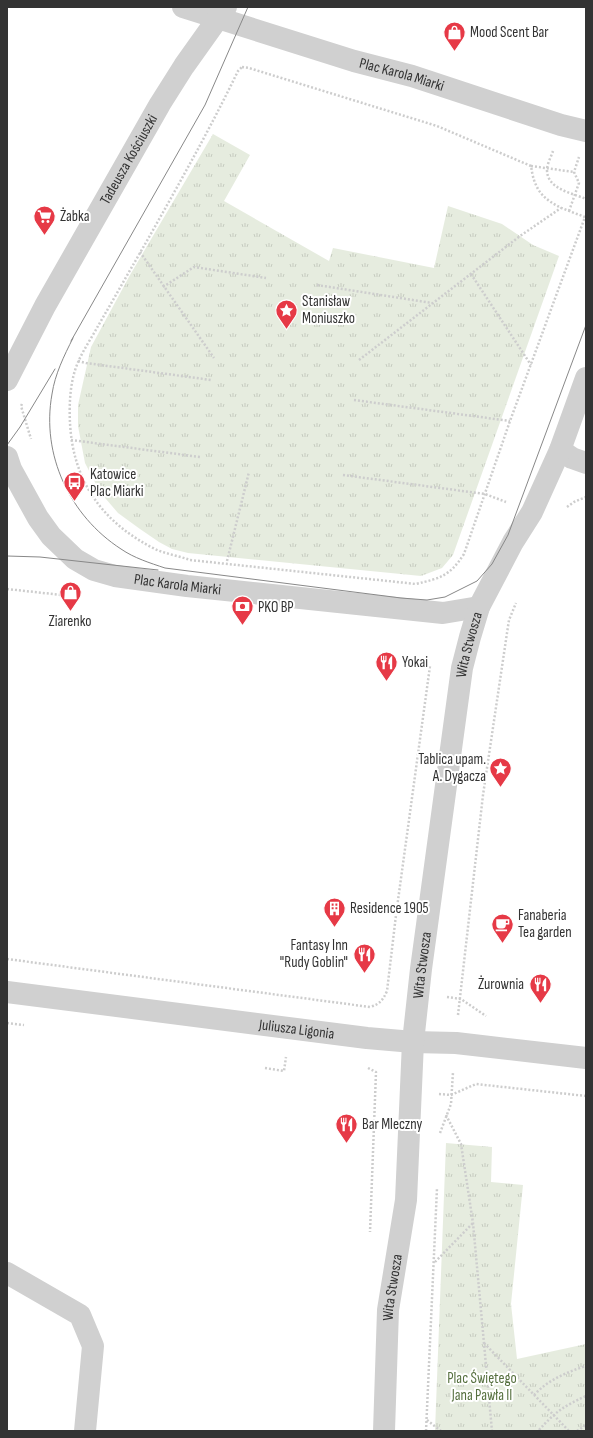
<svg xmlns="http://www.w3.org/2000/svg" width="593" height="1438" font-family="'Sofia Sans Condensed',sans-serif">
	<defs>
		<pattern id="grass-tufts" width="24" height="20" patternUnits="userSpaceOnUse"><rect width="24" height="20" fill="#e6ecdf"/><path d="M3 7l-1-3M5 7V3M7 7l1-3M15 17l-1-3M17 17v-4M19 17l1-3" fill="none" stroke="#c6cbc0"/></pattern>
	</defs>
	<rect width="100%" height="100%" fill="#fff"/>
	<!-- grass -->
	<g fill="url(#grass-tufts)">
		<polygon points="213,134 250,155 224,201 329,261 333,248 434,268 448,206 502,224 533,245 559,256 453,555 442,568 421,576 188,553 172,549 159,542 140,529 118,513 100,492 85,463 78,426 78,405 91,347 130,275"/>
		<polygon points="446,1143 492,1147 491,1182 523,1185 511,1304 517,1359 586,1344 586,1431 435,1431"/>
	</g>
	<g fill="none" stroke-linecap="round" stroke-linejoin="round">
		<!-- path -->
		<g stroke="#cdcdcd" stroke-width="2.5" stroke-dasharray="2 2" stroke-linecap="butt">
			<path d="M242 67 249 68 437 126 531 166C532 172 533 179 536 185 544 204 567 210 585 217L510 421 464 554C449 577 440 578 416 584L190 560C179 556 166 554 155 549 103 523 73 482 70 423 69 403 70 379 79 360 84 349 92 337 98 326 112 302 126 277 140 253 174 193 208 133 238 71Z"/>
			<path d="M553 151C551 157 547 164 547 170 547 189 572 193 586 199"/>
			<polyline points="531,166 574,172"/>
			<polyline points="569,211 579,183 574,172 579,157"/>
			<polyline points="140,252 214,358"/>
			<polyline points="471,274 531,365"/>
			<polyline points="317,285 432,303"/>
			<polyline points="163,287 194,267 266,278"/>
			<polyline points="359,360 520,236 561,208"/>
			<polyline points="78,361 86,363 211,380"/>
			<polyline points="354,400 510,421"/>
			<polyline points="22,404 21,406 31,439"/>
			<polyline points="71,440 200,457"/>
			<polyline points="343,475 485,494 506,502"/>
			<polyline points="567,507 574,502 586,497"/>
			<polyline points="227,561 249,472"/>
			<polyline points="7,589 80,597"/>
			<path d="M7 959 370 1007C380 1004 383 1000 387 991L396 915 430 666"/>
			<polyline points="447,997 461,999 486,1016"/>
			<polyline points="458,1015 483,795 507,633 509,620 516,603"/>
			<polyline points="7,1023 24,1025"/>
			<polyline points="265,1068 284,1071 286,1057"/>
			<polyline points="368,1068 376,1072 370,1232"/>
			<polyline points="439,1094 451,1095 476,1084 586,1096"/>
			<polyline points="446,1115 461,1144 473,1223 492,1431"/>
			<polyline points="440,1133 451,1104 453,1072"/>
			<polyline points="435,1262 473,1223"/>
			<polyline points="484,1343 569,1431"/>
			<path d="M534 1395C548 1380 567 1372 586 1366"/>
			<polyline points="427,1420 441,1431"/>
			<path d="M539 1430C555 1412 564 1406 586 1396"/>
			<polyline points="426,1431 437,1188"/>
			<polyline points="577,1431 586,1425"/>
		</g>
		<!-- minor -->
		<g stroke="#d0d0d0" stroke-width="22">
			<path id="s1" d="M183 7 354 61 412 76 561 125 586 131"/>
			<polyline points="560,450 572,458 586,463"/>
			<path id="s2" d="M7 992 367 1038 413 1042 456 1043 586 1058"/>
			<polyline points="7,1273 80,1315 93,1346 85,1431"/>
		</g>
		<!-- tertiary -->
		<g stroke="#d0d0d0" stroke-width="22">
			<path id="s3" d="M7 380 45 306 160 104 184 66 226 7"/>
			<path id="s4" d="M7 457 11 469 38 518 51 536 75 559 94 570 115 576 187 586 443 613 479 607"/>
			<path id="s5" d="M384 1431 388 1310 406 1200 413 1042 421 969 462 668 470 637 479 607 513 542 532 512 560 450 586 378"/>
		</g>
		<!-- tram -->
		<g stroke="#888" stroke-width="1">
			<path d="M73 338C64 356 55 374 52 394 41 455 70 516 121 549 134 558 150 563 165 568L401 598 427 600 445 597 477 581 492 564 508 535 586 325"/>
			<polyline points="71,341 205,105 248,7"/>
			<polyline points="7,445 20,427 55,369"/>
			<polyline points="7,556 40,557 158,570"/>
		</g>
	</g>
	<!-- icons -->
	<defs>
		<symbol id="shop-pin" viewBox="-11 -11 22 30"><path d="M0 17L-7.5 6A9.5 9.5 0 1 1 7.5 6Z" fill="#e63946" stroke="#fff"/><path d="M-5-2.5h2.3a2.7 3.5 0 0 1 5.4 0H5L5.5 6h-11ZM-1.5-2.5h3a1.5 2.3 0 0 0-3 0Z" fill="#fff"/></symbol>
		<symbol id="supermarket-pin" viewBox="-11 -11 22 30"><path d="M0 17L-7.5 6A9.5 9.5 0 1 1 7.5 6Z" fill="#e63946" stroke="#fff"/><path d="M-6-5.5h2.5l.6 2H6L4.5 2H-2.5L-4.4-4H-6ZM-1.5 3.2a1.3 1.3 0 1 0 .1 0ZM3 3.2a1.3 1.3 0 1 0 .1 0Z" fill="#fff"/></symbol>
		<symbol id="sight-pin" viewBox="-11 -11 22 30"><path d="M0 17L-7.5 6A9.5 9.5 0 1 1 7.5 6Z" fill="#e63946" stroke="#fff"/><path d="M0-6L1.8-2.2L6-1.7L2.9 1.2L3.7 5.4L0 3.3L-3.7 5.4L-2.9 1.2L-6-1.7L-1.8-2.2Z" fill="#fff"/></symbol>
		<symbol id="bus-pin" viewBox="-11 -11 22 30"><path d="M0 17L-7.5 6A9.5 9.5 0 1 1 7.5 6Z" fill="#e63946" stroke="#fff"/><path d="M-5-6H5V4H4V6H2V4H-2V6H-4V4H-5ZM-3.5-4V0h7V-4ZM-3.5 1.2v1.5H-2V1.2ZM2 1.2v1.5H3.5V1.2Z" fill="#fff"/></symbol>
		<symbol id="bank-pin" viewBox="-11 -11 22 30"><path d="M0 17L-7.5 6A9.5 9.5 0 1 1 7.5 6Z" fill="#e63946" stroke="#fff"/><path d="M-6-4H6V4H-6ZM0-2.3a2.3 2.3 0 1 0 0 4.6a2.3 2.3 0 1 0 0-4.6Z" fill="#fff"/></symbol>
		<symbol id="restaurant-pin" viewBox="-11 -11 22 30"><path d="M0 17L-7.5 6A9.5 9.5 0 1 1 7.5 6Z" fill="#e63946" stroke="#fff"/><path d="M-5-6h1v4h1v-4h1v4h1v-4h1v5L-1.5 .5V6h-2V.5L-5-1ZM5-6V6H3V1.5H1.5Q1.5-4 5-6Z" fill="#fff"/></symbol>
		<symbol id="building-pin" viewBox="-11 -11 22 30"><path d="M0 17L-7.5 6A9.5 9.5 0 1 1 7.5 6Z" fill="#e63946" stroke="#fff"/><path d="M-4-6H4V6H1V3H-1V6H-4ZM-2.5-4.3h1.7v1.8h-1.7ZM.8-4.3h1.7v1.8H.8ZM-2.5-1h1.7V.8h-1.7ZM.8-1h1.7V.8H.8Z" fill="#fff"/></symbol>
		<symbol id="cafe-pin" viewBox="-11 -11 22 30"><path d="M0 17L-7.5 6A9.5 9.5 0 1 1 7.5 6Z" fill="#e63946" stroke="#fff"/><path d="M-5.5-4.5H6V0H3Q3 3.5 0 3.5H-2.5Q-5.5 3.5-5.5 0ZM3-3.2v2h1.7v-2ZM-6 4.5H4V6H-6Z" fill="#fff"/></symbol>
	</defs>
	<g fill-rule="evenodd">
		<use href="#shop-pin" x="442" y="20" width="25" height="34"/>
		<use href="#supermarket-pin" x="32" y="204" width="25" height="34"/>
		<use href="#sight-pin" x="274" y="298" width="25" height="34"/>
		<use href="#bus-pin" x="62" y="470" width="25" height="34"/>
		<use href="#shop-pin" x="58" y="580" width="25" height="34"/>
		<use href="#bank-pin" x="230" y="594" width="25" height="34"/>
		<use href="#restaurant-pin" x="374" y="650" width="25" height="34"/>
		<use href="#sight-pin" x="488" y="756" width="25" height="34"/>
		<use href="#building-pin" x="322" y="896" width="25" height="34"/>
		<use href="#cafe-pin" x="490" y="912" width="25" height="34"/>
		<use href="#restaurant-pin" x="352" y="942" width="25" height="34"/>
		<use href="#restaurant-pin" x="528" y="972" width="25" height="34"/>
		<use href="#restaurant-pin" x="334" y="1112" width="25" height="34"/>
	</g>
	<g text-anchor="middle" stroke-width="4" stroke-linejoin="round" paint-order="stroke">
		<!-- poi labels -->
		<g font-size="15" fill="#333" stroke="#fff" text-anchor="start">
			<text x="470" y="37">Mood Scent Bar</text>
			<text x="60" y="221">Żabka</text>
			<text x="302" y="306">Stanisław<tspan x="302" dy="17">Moniuszko</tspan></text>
			<text x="90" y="479">Katowice<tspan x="90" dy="17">Plac Miarki</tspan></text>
			<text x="258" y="612">PKO BP</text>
			<text x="70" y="626" text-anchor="middle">Ziarenko</text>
			<text x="402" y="667">Yokai</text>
			<text x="486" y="764" text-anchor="end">Tablica upam.<tspan x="486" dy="17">A. Dygacza</tspan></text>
			<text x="350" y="913">Residence 1905</text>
			<text x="518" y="920">Fanaberia<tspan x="518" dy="17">Tea garden</tspan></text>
			<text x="348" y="950" text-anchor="end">Fantasy Inn<tspan x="348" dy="17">"Rudy Goblin"</tspan></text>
			<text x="524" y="989" text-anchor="end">Żurownia</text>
			<text x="362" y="1129">Bar Mleczny</text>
		</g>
		<!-- street labels -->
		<g font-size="15" fill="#333" stroke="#fff">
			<text dy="5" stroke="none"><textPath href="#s1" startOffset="229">Plac Karola Miarki</textPath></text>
			<text dy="5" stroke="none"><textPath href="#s3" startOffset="252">Tadeusza Kościuszki</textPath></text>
			<text dy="5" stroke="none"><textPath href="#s4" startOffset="231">Plac Karola Miarki</textPath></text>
			<text dy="5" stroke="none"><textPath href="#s5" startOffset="792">Wita Stwosza</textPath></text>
			<text dy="5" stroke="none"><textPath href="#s5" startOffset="468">Wita Stwosza</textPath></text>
			<text dy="5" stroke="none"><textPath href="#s2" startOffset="292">Juliusza Ligonia</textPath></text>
			<text dy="5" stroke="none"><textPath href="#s5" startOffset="144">Wita Stwosza</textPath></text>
		</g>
		<!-- park labels -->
		<g font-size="15" fill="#56703f" stroke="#fff">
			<text x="482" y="1383">Plac Świętego<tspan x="482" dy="17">Jana Pawła II</tspan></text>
		</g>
	</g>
	<!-- border -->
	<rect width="593" height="1438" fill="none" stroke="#333333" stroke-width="16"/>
</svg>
